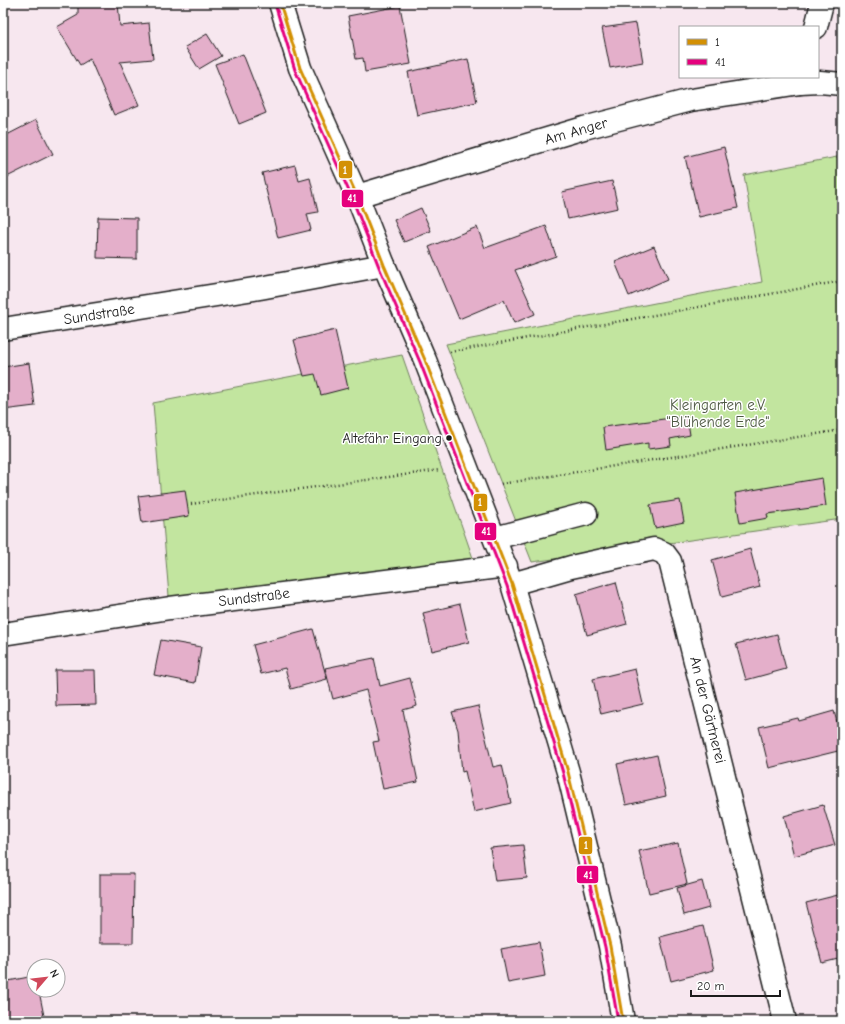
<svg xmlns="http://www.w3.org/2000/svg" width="845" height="1024" font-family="'Comic Neue',sans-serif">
	<rect width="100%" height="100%" fill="#f7e7ef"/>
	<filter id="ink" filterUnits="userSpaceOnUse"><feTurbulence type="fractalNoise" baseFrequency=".025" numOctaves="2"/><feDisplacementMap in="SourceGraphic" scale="8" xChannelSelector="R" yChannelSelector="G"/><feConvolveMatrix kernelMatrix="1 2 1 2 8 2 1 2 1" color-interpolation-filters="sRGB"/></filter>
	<g filter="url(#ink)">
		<!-- green -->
		<g fill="#c2e59f" stroke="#6f805e">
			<polygon points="842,156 842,519 532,562 446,344 762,282 744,175"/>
			<polygon points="402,355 474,561 170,608 153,403"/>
		</g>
		<!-- building -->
		<g fill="#e4afca" stroke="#1c1c1c">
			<polygon points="78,3 118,3 120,26 149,23 153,59 120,62 139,105 114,115 90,59 80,65 57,27 78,15"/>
			<polygon points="400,6 411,64 365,72 363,58 356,59 348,16"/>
			<polygon points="636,23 643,62 610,68 602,28"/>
			<polygon points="207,34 221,56 199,69 185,47"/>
			<polygon points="243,54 266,113 239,124 215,64"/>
			<polygon points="468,59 477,102 417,115 408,72"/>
			<polygon points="36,120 53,154 3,179 3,137"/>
			<polygon points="724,147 738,208 699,217 685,157"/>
			<polygon points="295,165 299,181 310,178 318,212 307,214 311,230 278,238 262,173"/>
			<polygon points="612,181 618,208 568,219 562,192"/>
			<polygon points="421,208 431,231 404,242 394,220"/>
			<polygon points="98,217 137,218 137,259 97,258"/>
			<polygon points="546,226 556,256 515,270 535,314 514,323 504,300 459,319 429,247 477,227 485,248"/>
			<polygon points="654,246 668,279 629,296 615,262"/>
			<polygon points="335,330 348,388 321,395 315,374 304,376 294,340"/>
			<polygon points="29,363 35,406 3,410 3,367"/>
			<polygon points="687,416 690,435 670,439 671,446 648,449 648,443 606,450 603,427"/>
			<polygon points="822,478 826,506 767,514 768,518 740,523 735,493"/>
			<polygon points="185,490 189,516 142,523 138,496"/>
			<polygon points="680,500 684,522 655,528 650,505"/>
			<polygon points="750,549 760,587 722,597 712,560"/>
			<polygon points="616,582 627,624 587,635 576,594"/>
			<polygon points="460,604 469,642 432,651 423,613"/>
			<polygon points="313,629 327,679 291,689 285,668 261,674 253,645"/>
			<polygon points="777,634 786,669 746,680 736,644"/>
			<polygon points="161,640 201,647 195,683 154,675"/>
			<polygon points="374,658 380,686 410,678 417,706 403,710 418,782 383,789 373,742 379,741 366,690 333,699 325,668"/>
			<polygon points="635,669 643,704 601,714 593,679"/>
			<polygon points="55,670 95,670 96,705 56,706"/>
			<polygon points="478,706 493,767 502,765 511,803 474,812 465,771 462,772 458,730 452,712"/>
			<polygon points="834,711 842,741 842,750 769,768 759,727 798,718 799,721"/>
			<polygon points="657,755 666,796 626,805 617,764"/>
			<polygon points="823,805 835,845 794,856 784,816"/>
			<polygon points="678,843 687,884 649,893 639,851"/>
			<polygon points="523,845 527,878 495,881 490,848"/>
			<polygon points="100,874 134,874 133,943 100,943"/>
			<polygon points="702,881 709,908 684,915 677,888"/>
			<polygon points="842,894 842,958 822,963 806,903"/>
			<polygon points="703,926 714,970 671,981 660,937"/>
			<polygon points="539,942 545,976 508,983 501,949"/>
			<polygon points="34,976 34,990 39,991 45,1021 3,1021 3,982"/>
		</g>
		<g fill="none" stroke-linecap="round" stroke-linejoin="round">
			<defs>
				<g id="minor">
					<polyline points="280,3 300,68 357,196 384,265 425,360 512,584 568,772 610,946 623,1021"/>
					<polyline points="816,27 822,3"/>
					<polyline points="800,83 820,82 842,84"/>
					<polyline points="357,196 584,128 691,100 800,83 802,77"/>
					<polyline points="3,329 260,288 384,265"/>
					<polyline points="495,538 586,514"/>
					<polyline points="512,584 571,567 654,549 664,553 670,561 785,1021"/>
					<polyline points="3,634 170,608 506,566"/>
				</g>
			</defs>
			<!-- minor casing -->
			<use href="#minor" stroke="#1c1c1c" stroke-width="25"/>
			<!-- path -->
			<g stroke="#1c1c1c" stroke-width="2.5" stroke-dasharray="1 3" stroke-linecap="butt">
				<polyline points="450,352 842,281"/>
				<polyline points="501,484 842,430"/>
				<polyline points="191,504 440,470"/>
			</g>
			<!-- minor -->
			<use href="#minor" stroke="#fff" stroke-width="22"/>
			<defs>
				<polyline id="bus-1" points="280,3 300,68 357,196 384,265 425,360 512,584 568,772 610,946 623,1021"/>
				<polyline id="bus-2" points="275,4 295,70 352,198 379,267 420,362 507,586 563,773 605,947 618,1021"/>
			</defs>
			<!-- bus-1 casing -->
			<use href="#bus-1" stroke="#fff" stroke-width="6"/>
			<!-- bus-2 casing -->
			<use href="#bus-2" stroke="#fff" stroke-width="6"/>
			<!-- bus-1 -->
			<use href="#bus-1" stroke="#d39004" stroke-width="3"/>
			<!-- bus-2 -->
			<use href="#bus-2" stroke="#e5007d" stroke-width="3"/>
		</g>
	</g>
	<!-- markers -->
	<circle fill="#1c1c1c" stroke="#fff" stroke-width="1.5" cx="449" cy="438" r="3.5"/>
	<g text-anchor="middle" stroke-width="3" stroke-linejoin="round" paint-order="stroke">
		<!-- bus labels -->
		<g font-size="14" fill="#1c1c1c" stroke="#fff" text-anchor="end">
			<text x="442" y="443">Altefähr Eingang</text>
		</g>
		<!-- street labels -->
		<g font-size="15" fill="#1c1c1c" stroke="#fff">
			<text transform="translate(576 131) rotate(-16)" y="5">Am Anger</text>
			<text transform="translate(99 314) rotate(-9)" y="5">Sundstraße</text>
			<text transform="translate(254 597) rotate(-7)" y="5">Sundstraße</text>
			<text transform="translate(708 710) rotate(76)" y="5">An der Gärtnerei</text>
		</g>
		<!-- park labels -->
		<g font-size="15" fill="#4e5843" stroke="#fff">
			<text x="718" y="410">Kleingarten e.V.<tspan x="718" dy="17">"Blühende Erde"</tspan></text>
		</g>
	</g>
	<g stroke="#fff" stroke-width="1.5">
		<rect x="338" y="160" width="15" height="19" rx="4" fill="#d39004"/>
		<rect x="341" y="189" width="23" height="19" rx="4" fill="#e5007d"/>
		<rect x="473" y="493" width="15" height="19" rx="4" fill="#d39004"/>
		<rect x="474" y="522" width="23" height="19" rx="4" fill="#e5007d"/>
		<rect x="578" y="836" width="15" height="19" rx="4" fill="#d39004"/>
		<rect x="576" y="865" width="23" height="19" rx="4" fill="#e5007d"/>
	</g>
	<g font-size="11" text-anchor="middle" font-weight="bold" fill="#fff">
		<text x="345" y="174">1</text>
		<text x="352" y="202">41</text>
		<text x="480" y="506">1</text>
		<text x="486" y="535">41</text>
		<text x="586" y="849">1</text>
		<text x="588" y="879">41</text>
	</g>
	<!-- margin -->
	<rect width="845" height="1024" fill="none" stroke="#fff" stroke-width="16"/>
	<rect x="8" y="8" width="829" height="1008" fill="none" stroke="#1c1c1c" stroke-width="1.5" filter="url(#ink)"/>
	<!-- legend -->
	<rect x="679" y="26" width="140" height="52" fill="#ffffff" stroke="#a4a4a4"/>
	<rect x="687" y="39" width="20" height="6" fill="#d39004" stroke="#a4a4a4"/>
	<text x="715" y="46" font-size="12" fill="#1c1c1c">1</text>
	<rect x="687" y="59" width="20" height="6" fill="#e5007d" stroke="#a4a4a4"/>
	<text x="715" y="66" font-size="12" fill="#1c1c1c">41</text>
	<!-- north arrow -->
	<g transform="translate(46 978) rotate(62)"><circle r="19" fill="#ffffff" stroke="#a4a4a4"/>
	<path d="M0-3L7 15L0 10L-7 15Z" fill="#d1495b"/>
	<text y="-6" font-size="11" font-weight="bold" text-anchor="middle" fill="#1c1c1c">N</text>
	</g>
	<!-- scale -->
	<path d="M691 990v6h89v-6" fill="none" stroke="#1c1c1c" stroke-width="2"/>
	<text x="697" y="990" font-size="12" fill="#1c1c1c" stroke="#ffffff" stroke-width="3" paint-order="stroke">20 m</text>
</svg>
